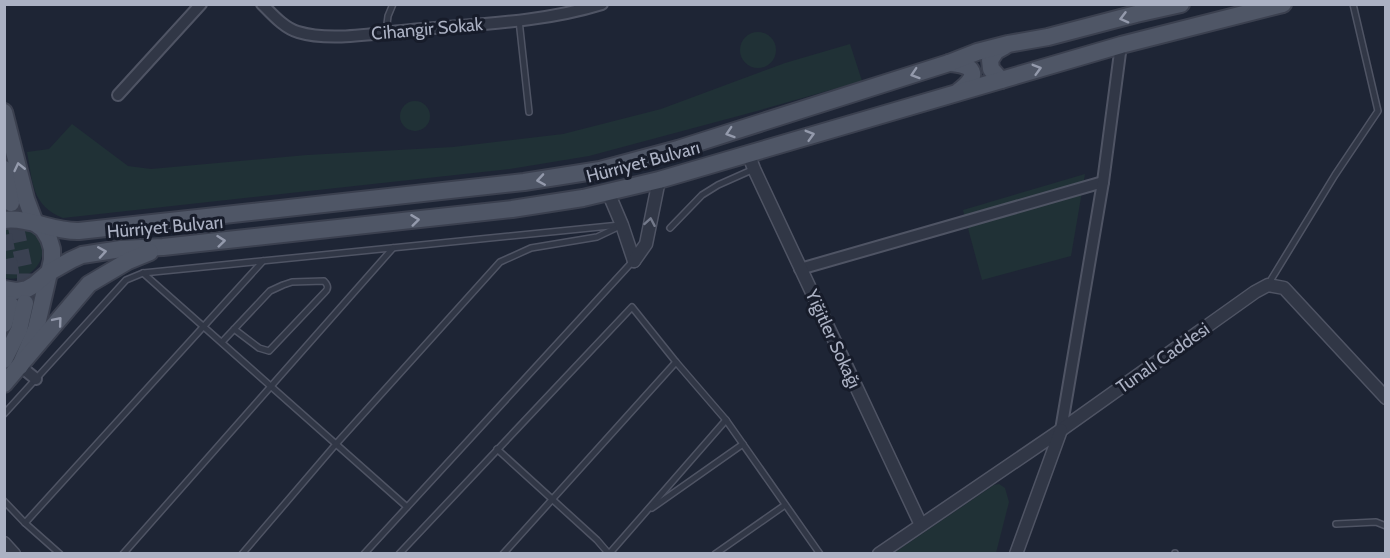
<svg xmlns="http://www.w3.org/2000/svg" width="1390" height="558" font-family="Cabin,sans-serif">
	<rect width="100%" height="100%" fill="#1e2535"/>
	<!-- green -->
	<g fill="#203136">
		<circle cx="758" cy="50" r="18"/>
		<path d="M850 44 862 81 757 111 589 156 510 169 63 218C31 205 33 182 27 152L49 149 72 124 128 166 151 169 307 155 453 147 563 134 661 109 785 63Z"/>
		<circle cx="415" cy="116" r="15"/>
		<polygon points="1085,174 1071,256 982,280 963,210"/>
		<path d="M12 227C18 228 25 228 30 231 57 247 36 284 5 278V229Z"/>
		<polygon points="999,484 1005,488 1009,502 996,553 894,553 994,485"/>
	</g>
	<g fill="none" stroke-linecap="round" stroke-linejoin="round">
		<!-- primary-tunnel -->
		<g stroke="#3a4151" stroke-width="16" stroke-dasharray="16 8" stroke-linecap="butt">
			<polyline points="11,203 25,271 25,302"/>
			<polyline points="4,235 11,272 10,302"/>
		</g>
		<defs>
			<g id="service">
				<polyline points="519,20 529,112"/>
				<polyline points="386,32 388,16 393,4"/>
				<polyline points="670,228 702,195 718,185 754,169"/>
				<polyline points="143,273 407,507"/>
				<polyline points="1269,283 1335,175 1378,111 1353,4"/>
				<path d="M222 342 270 291 283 285 292 282 324 281C328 285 329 288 325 292L269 351 259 348 234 329"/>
				<polyline points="4,414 126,280 143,273 620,225"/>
				<polyline points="497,449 597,540 609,554 726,420"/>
				<polyline points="4,501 25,523 60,554"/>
				<polyline points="652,508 743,444"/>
				<polyline points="25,523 263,261"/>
				<polyline points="1336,524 1376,522 1386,526"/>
				<polyline points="1175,553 1175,554"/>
				<polyline points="123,554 393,248"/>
				<polyline points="242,554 336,444 500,262 531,248 597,237 618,227"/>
				<polyline points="364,554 633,261"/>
				<polyline points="399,554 632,307 676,362 726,420 820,554"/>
				<polyline points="503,554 676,362"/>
				<polyline points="715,554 785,505"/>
			</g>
			<g id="minor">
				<path d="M262 4C272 14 284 28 298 32 330 42 377 33 411 30 475 24 541 23 602 4"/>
				<polyline points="118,95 201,4"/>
				<polyline points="800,269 1103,182"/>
				<polyline points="20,366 36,379"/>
				<polyline points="1061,430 1103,182 1121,45"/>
			</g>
			<g id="tertiary">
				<polyline points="748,153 754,169 921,525"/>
				<polyline points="608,192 622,225 634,261"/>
				<polyline points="634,261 646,244 659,180"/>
				<polyline points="4,543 14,554"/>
				<polyline points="879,554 1061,430 1255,292 1268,285 1284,288 1386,398"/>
				<polyline points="1016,554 1061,430"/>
			</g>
			<g id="primary">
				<path d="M949 63C974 64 981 75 959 91"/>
				<polyline points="1001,80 991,69 990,60 996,51 1005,46"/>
				<polyline points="4,112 26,199 35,223 43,229 49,239 52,249 52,260 36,329 20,366"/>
				<polyline points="4,169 11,203"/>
				<path d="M4 220C30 217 53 232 79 231L524 182 600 170 678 149 949 63 977 52 1008 44 1048 37 1136 14 1181 4"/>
				<polyline points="4,289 16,291 27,289 34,285 48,273 71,260 82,255 121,249 163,247 512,209 583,198 659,180 1121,45 1283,4"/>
				<polyline points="4,324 10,304"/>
				<polyline points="4,360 19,330 25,303"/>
				<polyline points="4,384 89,284 128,261 150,252"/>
			</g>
		</defs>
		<!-- service casing -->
		<use href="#service" stroke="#4f5464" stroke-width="8"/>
		<!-- minor casing -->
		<use href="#minor" stroke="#4f5464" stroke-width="14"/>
		<!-- tertiary casing -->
		<use href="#tertiary" stroke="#4f5464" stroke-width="15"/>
		<!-- primary casing -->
		<use href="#primary" stroke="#3b404f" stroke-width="20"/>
		<!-- service -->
		<use href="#service" stroke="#313746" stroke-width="5"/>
		<!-- minor -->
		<use href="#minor" stroke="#313746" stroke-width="10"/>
		<!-- tertiary -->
		<use href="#tertiary" stroke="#313746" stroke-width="12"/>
		<!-- primary -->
		<use href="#primary" stroke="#4f5666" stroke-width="16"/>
	</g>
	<!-- one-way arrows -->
	<defs><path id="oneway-chevron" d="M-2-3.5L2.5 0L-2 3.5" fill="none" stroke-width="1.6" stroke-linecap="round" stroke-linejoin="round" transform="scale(1.5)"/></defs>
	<g stroke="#949aac">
		<use href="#oneway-chevron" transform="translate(1124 18) rotate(165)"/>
		<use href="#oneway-chevron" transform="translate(1037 69) rotate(-16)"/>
		<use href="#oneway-chevron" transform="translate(915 74) rotate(162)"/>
		<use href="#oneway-chevron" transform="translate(730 133) rotate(162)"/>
		<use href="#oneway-chevron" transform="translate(810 135) rotate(-16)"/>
		<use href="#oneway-chevron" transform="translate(19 167) rotate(-103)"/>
		<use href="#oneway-chevron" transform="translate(541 180) rotate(171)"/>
		<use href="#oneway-chevron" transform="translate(415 220) rotate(-7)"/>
		<use href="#oneway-chevron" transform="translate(221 241) rotate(-6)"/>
		<use href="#oneway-chevron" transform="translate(102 252) rotate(-9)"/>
		<use href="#oneway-chevron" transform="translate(58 321) rotate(-50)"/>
	</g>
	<use stroke="#747a8b" href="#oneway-chevron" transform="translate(650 222) rotate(-80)"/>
	<g text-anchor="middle" stroke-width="6" stroke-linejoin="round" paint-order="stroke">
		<!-- street labels -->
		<g font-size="18" fill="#abb1c3" stroke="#171c2a">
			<text transform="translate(427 29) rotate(-5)" y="6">Cihangir Sokak</text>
			<text transform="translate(643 162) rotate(-15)" y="6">Hürriyet Bulvarı</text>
			<text transform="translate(165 227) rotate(-5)" y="6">Hürriyet Bulvarı</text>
			<text transform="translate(833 339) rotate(65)" y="6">Yiğitler Sokağı</text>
			<text transform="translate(1163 358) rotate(-35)" y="6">Tunalı Caddesi</text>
		</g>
	</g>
	<!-- border -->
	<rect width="1390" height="558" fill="none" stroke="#abb1c3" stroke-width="12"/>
</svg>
